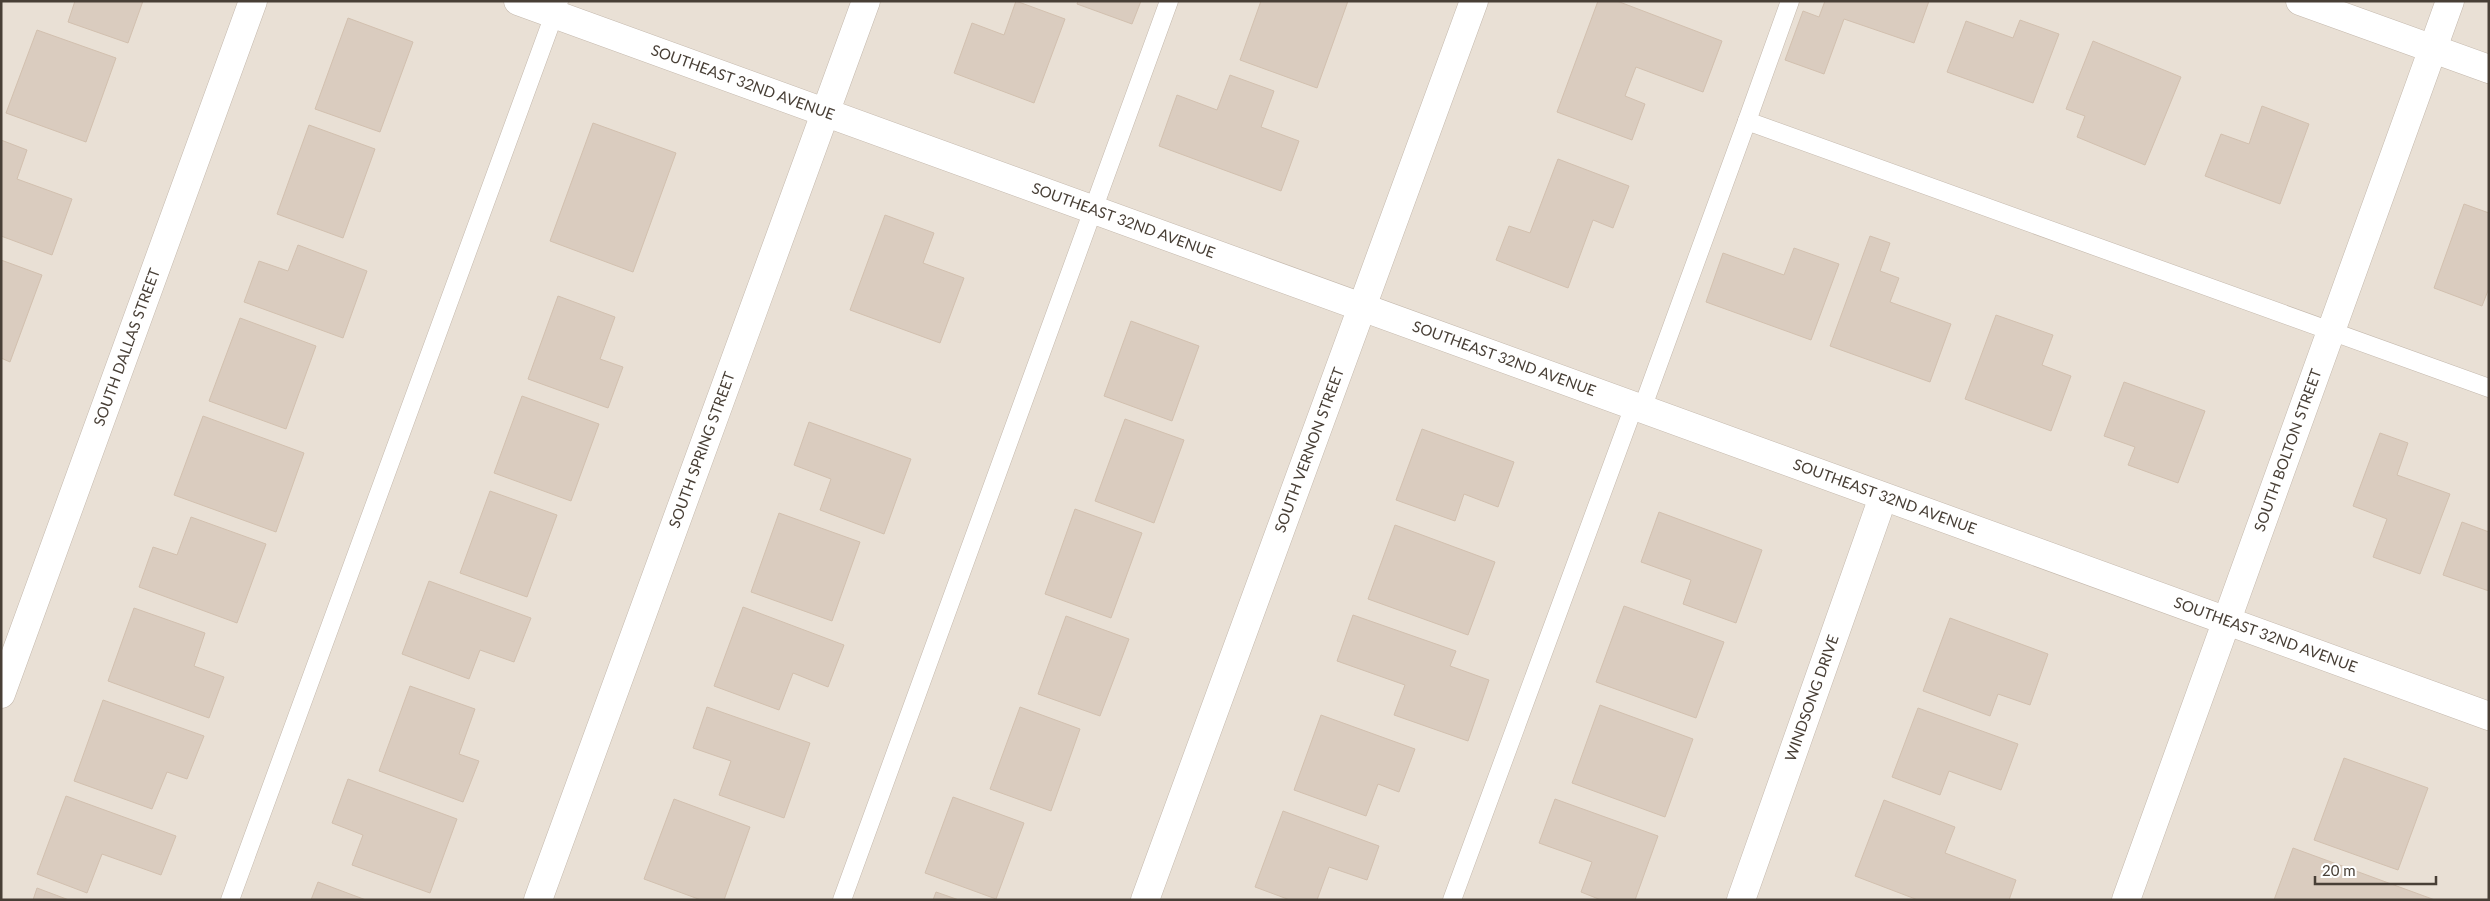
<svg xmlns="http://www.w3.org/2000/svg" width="2490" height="901" font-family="Lato,sans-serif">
	<rect width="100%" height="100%" fill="#f5efe7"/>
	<!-- residential -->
	<rect fill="#e9e0d5" x="1" y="1" width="2488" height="899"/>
	<!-- building -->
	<g fill="#daccbf" stroke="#d2c0af">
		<polygon points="75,1 143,1 128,43 68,22"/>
		<polygon points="1016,1 1065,19 1034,103 954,73 972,23 1004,35"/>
		<polygon points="1078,1 1141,1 1132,24 1077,4"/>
		<polygon points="1261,1 1348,1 1317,88 1240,60"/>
		<polygon points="1598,1 1617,1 1722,41 1703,92 1636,67 1625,96 1645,104 1632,140 1557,112"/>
		<polygon points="1825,1 1929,1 1914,43 1844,19 1824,74 1785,60 1803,11 1819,17"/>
		<polygon points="348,18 413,42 380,132 315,109"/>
		<polygon points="2020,20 2059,34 2033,103 1947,72 1966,21 2013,38"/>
		<polygon points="37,30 116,58 86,142 6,113"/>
		<polygon points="2093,41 2181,77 2145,165 2077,137 2085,116 2066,109"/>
		<polygon points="1230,75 1274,91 1261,127 1299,141 1281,191 1159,146 1177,95 1217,110"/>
		<polygon points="2262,106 2309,124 2280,204 2205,176 2221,134 2249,144"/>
		<polygon points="593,123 676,153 633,272 550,241"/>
		<polygon points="309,125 375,149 343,238 277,214"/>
		<polygon points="1,140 27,150 17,179 72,199 52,255 1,236"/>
		<polygon points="1558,159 1629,186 1613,228 1593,220 1568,288 1496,260 1509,226 1530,233"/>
		<polygon points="2464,204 2489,213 2489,288 2482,306 2434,288"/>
		<polygon points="885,215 934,233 923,263 964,278 940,343 850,310"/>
		<polygon points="1870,236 1890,243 1880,271 1899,278 1890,302 1951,324 1930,382 1830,346"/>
		<polygon points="298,245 367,271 343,338 244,302 259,261 288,271"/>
		<polygon points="1794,248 1839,264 1811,340 1706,302 1723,253 1784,275"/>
		<polygon points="1,260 42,275 10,362 1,358"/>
		<polygon points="558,296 615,317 600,359 623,367 608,408 528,379"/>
		<polygon points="1996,315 2053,335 2042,365 2071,376 2051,431 1965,399"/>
		<polygon points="240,318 316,346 286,429 209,401"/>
		<polygon points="1131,321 1199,346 1172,421 1104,396"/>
		<polygon points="2124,382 2205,411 2178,483 2128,465 2135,447 2104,436"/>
		<polygon points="522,396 599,424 571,501 494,473"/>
		<polygon points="203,416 304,453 276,532 174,495"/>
		<polygon points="1125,419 1184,440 1154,523 1095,501"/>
		<polygon points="809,422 911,459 884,534 820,510 831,479 794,465"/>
		<polygon points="1422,429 1514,462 1498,507 1464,494 1455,521 1396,500"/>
		<polygon points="2380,433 2408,443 2397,475 2450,494 2420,574 2373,557 2387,519 2353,506"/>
		<polygon points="490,491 557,515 527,597 460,573"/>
		<polygon points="1075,509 1142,533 1111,618 1045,594"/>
		<polygon points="1659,512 1762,550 1736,623 1683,604 1691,580 1641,562"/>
		<polygon points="779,513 860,542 832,621 751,592"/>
		<polygon points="191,517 266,544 237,623 139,587 153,547 177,555"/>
		<polygon points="2462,522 2489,532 2489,591 2443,575"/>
		<polygon points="1395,525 1495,562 1468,635 1368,599"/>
		<polygon points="429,581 531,618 514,662 480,650 469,679 402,654"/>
		<polygon points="1624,606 1724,642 1696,718 1596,682"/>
		<polygon points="743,607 844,645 828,687 793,673 779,710 714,686"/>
		<polygon points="134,608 205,633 194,666 224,677 209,718 108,681"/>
		<polygon points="1353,615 1456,651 1450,666 1489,680 1468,741 1394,715 1405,685 1337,661"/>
		<polygon points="1066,616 1129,639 1100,716 1038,694"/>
		<polygon points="1950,618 2048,654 2030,705 1998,694 1990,716 1923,691"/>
		<polygon points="410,686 475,709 459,754 479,761 463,802 379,771"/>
		<polygon points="103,700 204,736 187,779 167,772 152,809 74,781"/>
		<polygon points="1600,705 1693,739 1665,817 1572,783"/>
		<polygon points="707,707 810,743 784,818 719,795 731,761 693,748"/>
		<polygon points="1020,707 1080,729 1051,811 990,789"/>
		<polygon points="1918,708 2018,744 2001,790 1949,771 1940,795 1892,777"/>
		<polygon points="1321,715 1415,749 1399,792 1378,784 1366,816 1294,790"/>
		<polygon points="2344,758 2428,788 2398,870 2314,840"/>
		<polygon points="348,779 457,819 430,893 352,865 363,835 332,823"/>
		<polygon points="66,796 176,836 161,875 102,854 87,893 37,874"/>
		<polygon points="953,797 1024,823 996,899 925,873"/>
		<polygon points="674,799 750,827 724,900 701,900 644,879"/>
		<polygon points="1555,799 1658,836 1635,900 1601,900 1581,892 1592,862 1539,843"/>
		<polygon points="1884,800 1955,827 1945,853 2016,880 2009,900 1918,900 1855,876"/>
		<polygon points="1283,811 1379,846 1367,880 1329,867 1317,900 1290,900 1255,887"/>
		<polygon points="2293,848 2435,900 2274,900"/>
		<polygon points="318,882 366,900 311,900"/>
		<polygon points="37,888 69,900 33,900"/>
		<polygon points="936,892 959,900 933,900"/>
	</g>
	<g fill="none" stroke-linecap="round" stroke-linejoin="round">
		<defs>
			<g id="service">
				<polyline points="1747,121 1790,1"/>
				<polyline points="1642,409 1747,121 2489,388"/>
				<polyline points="230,900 559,1"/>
				<polyline points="842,900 1169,1"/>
				<polyline points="1452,900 1634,406"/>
			</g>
			<g id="minor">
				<path id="s1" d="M518 1 2489 716"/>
				<polyline points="2300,1 2489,69"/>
				<path id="s2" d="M1 694 253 1"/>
				<path id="s3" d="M538 900 866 1"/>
				<path id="s4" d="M1145 900 1474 1"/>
				<path id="s5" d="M1741 900 1883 497"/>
			</g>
			<g id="tertiary">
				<path id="s6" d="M2126 900 2450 1"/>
			</g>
		</defs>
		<!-- service casing -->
		<use href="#service" stroke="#c4b8ac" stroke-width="19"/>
		<!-- minor casing -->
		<use href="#minor" stroke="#c4b8ac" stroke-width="29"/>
		<!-- tertiary casing -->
		<use href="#tertiary" stroke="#c4b8ac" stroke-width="29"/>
		<!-- service -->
		<use href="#service" stroke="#fff" stroke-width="18"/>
		<!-- minor -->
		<use href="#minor" stroke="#fff" stroke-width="28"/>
		<!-- tertiary -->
		<use href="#tertiary" stroke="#fff" stroke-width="28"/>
	</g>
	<g text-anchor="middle" stroke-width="4" stroke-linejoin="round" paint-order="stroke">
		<!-- street labels -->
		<g font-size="15" fill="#483f36" stroke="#fff">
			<text dy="5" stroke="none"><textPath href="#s1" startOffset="239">SOUTHEAST 32ND AVENUE</textPath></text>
			<text dy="5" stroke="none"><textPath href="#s1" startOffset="644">SOUTHEAST 32ND AVENUE</textPath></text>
			<text dy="5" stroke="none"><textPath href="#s2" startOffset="369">SOUTH DALLAS STREET</textPath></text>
			<text dy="5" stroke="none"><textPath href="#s1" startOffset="1049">SOUTHEAST 32ND AVENUE</textPath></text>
			<text dy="5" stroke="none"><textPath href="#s4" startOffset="479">SOUTH VERNON STREET</textPath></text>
			<text dy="5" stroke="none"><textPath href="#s3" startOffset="479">SOUTH SPRING STREET</textPath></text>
			<text dy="5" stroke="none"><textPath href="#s6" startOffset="478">SOUTH BOLTON STREET</textPath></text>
			<text dy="5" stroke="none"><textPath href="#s1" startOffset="1454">SOUTHEAST 32ND AVENUE</textPath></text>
			<text dy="5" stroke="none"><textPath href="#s1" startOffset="1859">SOUTHEAST 32ND AVENUE</textPath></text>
			<text dy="5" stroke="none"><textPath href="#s5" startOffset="214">WINDSONG DRIVE</textPath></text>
		</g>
	</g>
	<!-- border -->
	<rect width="2490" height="901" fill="none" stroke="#483f36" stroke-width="5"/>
	<!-- scale -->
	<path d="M2315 876v8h121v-8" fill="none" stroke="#483f36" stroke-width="2.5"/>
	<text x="2322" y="876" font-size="15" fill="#483f36" stroke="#ffffff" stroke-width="4" paint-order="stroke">20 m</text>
</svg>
